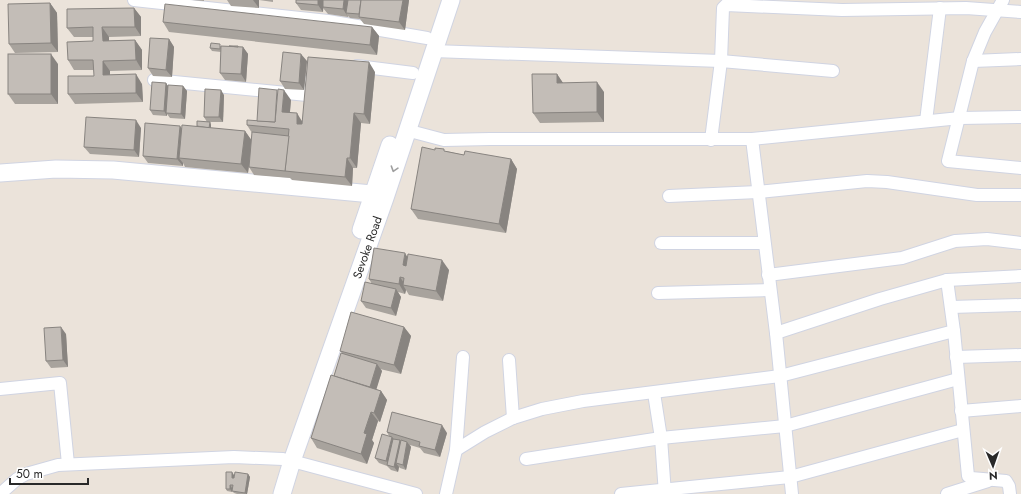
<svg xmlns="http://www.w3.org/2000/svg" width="1021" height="494" font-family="Jost,sans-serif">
	<rect width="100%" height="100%" fill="#ebe3da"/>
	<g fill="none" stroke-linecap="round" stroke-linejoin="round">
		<defs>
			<g id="street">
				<polyline points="134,0 328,21 427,38"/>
				<polyline points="1003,0 985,32 973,61 948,161 1021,168"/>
				<polyline points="433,51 721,61 833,71"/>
				<polyline points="973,61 1021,59"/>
				<polyline points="357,66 413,73"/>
				<polyline points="154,80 307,95 309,81"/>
				<polyline points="926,121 940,8"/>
				<polyline points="406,130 444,140 490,139 752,139 960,118 1021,117"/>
				<polyline points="752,139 776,333 792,494"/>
				<polyline points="711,140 721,61 723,8 726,5 842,10 966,8 1021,12"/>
				<polyline points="669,196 758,192 867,181 887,182 977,195 1021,195"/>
				<polyline points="661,243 764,243"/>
				<polyline points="768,275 902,258 955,241 987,239 1021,243"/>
				<polyline points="947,280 954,331 968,476 971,478 1006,481 1009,486 1010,494"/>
				<polyline points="658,293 769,290"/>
				<polyline points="951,307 1021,305"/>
				<polyline points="776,333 880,299 947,280 1021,276"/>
				<polyline points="956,357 1021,355"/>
				<polyline points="509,360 513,418"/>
				<polyline points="0,389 60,383 68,464"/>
				<polyline points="654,393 661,438 665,494"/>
				<polyline points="961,411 1021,406"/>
				<polyline points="456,450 485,432 513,418 542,409 583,401 780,376 954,331"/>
				<polyline points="526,459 661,438 785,426 958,379"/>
				<polyline points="292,461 416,494"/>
				<polyline points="0,494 17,479 26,474 58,465 234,457 283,459"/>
				<polyline points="446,494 456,450 463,357"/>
				<polyline points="621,494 790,477 963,430"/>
				<polyline points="947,494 988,481"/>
			</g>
			<g id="secondary">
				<polyline points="0,173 56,169 113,170 372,194 382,197"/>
				<polyline points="361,230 390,145"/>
				<path id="s1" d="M282 494 292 461 385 198 451 0"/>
			</g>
		</defs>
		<!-- street casing -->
		<use href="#street" stroke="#d0d4e2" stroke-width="14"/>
		<!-- secondary casing -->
		<use href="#secondary" stroke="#d0d4e2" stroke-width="19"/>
		<!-- street -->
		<use href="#street" stroke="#fff" stroke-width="12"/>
		<!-- secondary -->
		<use href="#secondary" stroke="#fff" stroke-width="17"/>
	</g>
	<!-- wall -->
	<g fill="#a8a39d">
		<polygon points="192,0 204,0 204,1"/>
		<polygon points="227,0 273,0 273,2 259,0 259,8 231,6"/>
		<polygon points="409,0 405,30 364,24 360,19 350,18 348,16 348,17 328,14 323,8 323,12 301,10 296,3"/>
		<polygon points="50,3 57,13 58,52 15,53 9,44"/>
		<polygon points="134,8 141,17 141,36 109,37 109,41 135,40 142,50 142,70 110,71 110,75 142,84 143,102 75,104 68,94 94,76 94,70 74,70 68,60 93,41 93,37 74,37 67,28"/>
		<polygon points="163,22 372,27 379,36 377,55 169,32"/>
		<polygon points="169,39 174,47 172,77 153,76 148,68"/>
		<polygon points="222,46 243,47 248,54 246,82 225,80 220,73 221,52 212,51 210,48"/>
		<polygon points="307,61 304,90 285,89 280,81"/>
		<polygon points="58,64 58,104 15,104 8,94"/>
		<polygon points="375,72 370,124 361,123 357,168 353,168 352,186 292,180 290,178 254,175 249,167 252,133 247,125 257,121 291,100 290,112 302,121"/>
		<polygon points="557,74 563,83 604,92 604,122 540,123 533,113"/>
		<polygon points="166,83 168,86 183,86 187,91 185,119 170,118 167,114 167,116 153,115 150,110"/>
		<polygon points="224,95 223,122 207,122 204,117"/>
		<polygon points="210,122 211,125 211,128 245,131 252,141 248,173 185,167 183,163 183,166 148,163 143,156 182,128 197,126"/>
		<polygon points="141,128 139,157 90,154 84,147"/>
		<polygon points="446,151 464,155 511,159 517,169 506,233 418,219 411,209"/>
		<polygon points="407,257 449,270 443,301 409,295 406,290 405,294 398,292 401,297 396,316 366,308 361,301 372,284 369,279"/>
		<polygon points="404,327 411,336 401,374 380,369 382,371 376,389 381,391 387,400 380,422 378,421 372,440 374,443 367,464 317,448 311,438 342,353 340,351"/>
		<polygon points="66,334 68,367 51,368 46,361"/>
		<polygon points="387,432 447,433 440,457 424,453 420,448 410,445 411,447 406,470 400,468 399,467 398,472 391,470 387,466 379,463 375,458 389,436"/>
		<polygon points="248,474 250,477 247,494 237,494 234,493 232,491 232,492 227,491 226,489 234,475 234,478"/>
	</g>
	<!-- shaded-wall -->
	<g fill="#888480">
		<polygon points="253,0 259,0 259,8"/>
		<polygon points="318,0 324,0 323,12 318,5"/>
		<polygon points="344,0 350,0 346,13 348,17 343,9"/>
		<polygon points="403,0 409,0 405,30 399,22"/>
		<polygon points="50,3 57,13 58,52 51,43"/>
		<polygon points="134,8 141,17 141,36 135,27"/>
		<polygon points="102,27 109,37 109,50 103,41"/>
		<polygon points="372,27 379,36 377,55 370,45"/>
		<polygon points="169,39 174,47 172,77 166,70"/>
		<polygon points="135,40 142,50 142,70 136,60"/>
		<polygon points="243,47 248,54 246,82 241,74"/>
		<polygon points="51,54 58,64 58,104 51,94"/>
		<polygon points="301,54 307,61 304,90 299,83"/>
		<polygon points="103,61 110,71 110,84 103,75"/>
		<polygon points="369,62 375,72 370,124 364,114"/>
		<polygon points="136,74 142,84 143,102 136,93"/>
		<polygon points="557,74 563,83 557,83"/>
		<polygon points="597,82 604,92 604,122 597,112"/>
		<polygon points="166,83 169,88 166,113 167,114 167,116 164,111"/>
		<polygon points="183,86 187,91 185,119 181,114"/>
		<polygon points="221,90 224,95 223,122 219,117"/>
		<polygon points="284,90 291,100 289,121 282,112"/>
		<polygon points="297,113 303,123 304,133 297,124"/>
		<polygon points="354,113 361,123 357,168 350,158"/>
		<polygon points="136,120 141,128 139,157 134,150"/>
		<polygon points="210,122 211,125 211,130 209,128"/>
		<polygon points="180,126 185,133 179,158 183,163 183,166 177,159"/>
		<polygon points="245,131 252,141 248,173 241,164"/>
		<polygon points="347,158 353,168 352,186 345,177"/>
		<polygon points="511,159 517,169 506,233 499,224"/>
		<polygon points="405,253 411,263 409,275 403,265"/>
		<polygon points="442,260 449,270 443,301 436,291"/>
		<polygon points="400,277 406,286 403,285 406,290 405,294 399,284"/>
		<polygon points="396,289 401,297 396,316 391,308"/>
		<polygon points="61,327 66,334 68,367 63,360"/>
		<polygon points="404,327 411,336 401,374 394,365"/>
		<polygon points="377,364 382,371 375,394 370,387"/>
		<polygon points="381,391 387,400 380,422 374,413"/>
		<polygon points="371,412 378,421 372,440 374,443 367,464 361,454 364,433"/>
		<polygon points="442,425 447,433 440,457 435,450"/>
		<polygon points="392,437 396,442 390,466 386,461"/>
		<polygon points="400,440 403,445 396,463 399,467 398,472 394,467"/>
		<polygon points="407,442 411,447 406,470 403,465"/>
		<polygon points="232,472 234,475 234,481 232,478"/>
		<polygon points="248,474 250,477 247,494 246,494 245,493"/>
		<polygon points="230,485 232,488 232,492 230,489"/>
	</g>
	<!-- building -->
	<g fill="#c3bdb7" stroke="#888480">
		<polygon points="296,0 318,0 318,5 296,3"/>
		<polygon points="323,0 344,0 343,9 323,7"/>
		<polygon points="348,0 361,0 359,14 346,13"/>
		<polygon points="361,0 403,0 399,22 359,17"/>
		<polygon points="50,3 51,43 9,44 8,4"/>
		<polygon points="165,4 372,27 370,45 163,22"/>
		<polygon points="134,8 135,27 102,27 103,41 135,40 136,60 103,61 103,75 136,74 136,93 68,94 68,76 94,76 93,60 68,60 67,42 93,41 93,27 67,28 67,9"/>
		<polygon points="150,38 169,39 166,70 148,68"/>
		<polygon points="211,43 220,44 220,49 210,48"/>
		<polygon points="221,46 243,47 241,74 220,73"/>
		<polygon points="229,46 238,46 238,47"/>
		<polygon points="283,52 301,54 299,83 280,81"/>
		<rect x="8" y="54" width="43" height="40"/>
		<polygon points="308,57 369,62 364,114 354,113 350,158 347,158 345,177 285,171 289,129 247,125 247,120 275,122 278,89 284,90 282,112 297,113 297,124 302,124"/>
		<polygon points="532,74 557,74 557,83 597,82 597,112 533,113"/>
		<polygon points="152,82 166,83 164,111 150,110"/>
		<polygon points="168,85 183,86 181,114 166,113"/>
		<polygon points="259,88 277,90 275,122 257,121"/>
		<polygon points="205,89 221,90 219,117 204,117"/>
		<polygon points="86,117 136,120 134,150 84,147"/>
		<polygon points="197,121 210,122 209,128 197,126"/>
		<polygon points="145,123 180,126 177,159 143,156"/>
		<polygon points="182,125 245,131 241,164 179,158"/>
		<polygon points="252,132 289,136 285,171 249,167"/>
		<polygon points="422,147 435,150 435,148 444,149 444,151 464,155 465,151 511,159 499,224 411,209"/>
		<polygon points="374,248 405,253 403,265 406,266 408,254 442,260 436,291 403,285 404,278 400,277 399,284 369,279"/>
		<polygon points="365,282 396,289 391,308 361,301"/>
		<polygon points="351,312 404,327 394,365 340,351"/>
		<polygon points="61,327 63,360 46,361 44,328"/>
		<polygon points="341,353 377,364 370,387 334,376"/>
		<polygon points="331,375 381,391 374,413 371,412 364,433 367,434 361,454 311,438"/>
		<polygon points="392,412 442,425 435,450 419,446 420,442 387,432"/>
		<polygon points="382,434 392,437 386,461 375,458"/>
		<polygon points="393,439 400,440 394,467 387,465"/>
		<polygon points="401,440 407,442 403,465 396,463"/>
		<polygon points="226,472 232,472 232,478 234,478 235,472 248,474 245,493 232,491 233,485 230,485 230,489 226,489"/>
	</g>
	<!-- one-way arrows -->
	<defs><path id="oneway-chevron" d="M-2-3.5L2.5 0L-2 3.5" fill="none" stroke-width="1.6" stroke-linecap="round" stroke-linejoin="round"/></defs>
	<use stroke="#9f9f9f" href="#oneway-chevron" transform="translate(394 169) rotate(108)"/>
	<g text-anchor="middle" stroke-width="4" stroke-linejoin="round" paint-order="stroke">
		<!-- street labels -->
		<g font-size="12" fill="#292929" stroke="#fff">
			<text dy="4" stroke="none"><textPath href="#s1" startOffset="261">Sevoke Road</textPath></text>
		</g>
	</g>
	<!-- north arrow -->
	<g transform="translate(993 466) rotate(178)" stroke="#ffffff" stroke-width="3" paint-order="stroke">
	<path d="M0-3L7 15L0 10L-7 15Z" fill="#292929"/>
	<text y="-6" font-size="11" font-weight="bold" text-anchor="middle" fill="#292929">N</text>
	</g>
	<!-- scale -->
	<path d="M10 478v6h78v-6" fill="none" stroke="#292929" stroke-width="2"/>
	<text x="16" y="478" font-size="12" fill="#292929" stroke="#ffffff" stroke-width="3" paint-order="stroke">50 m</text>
</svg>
